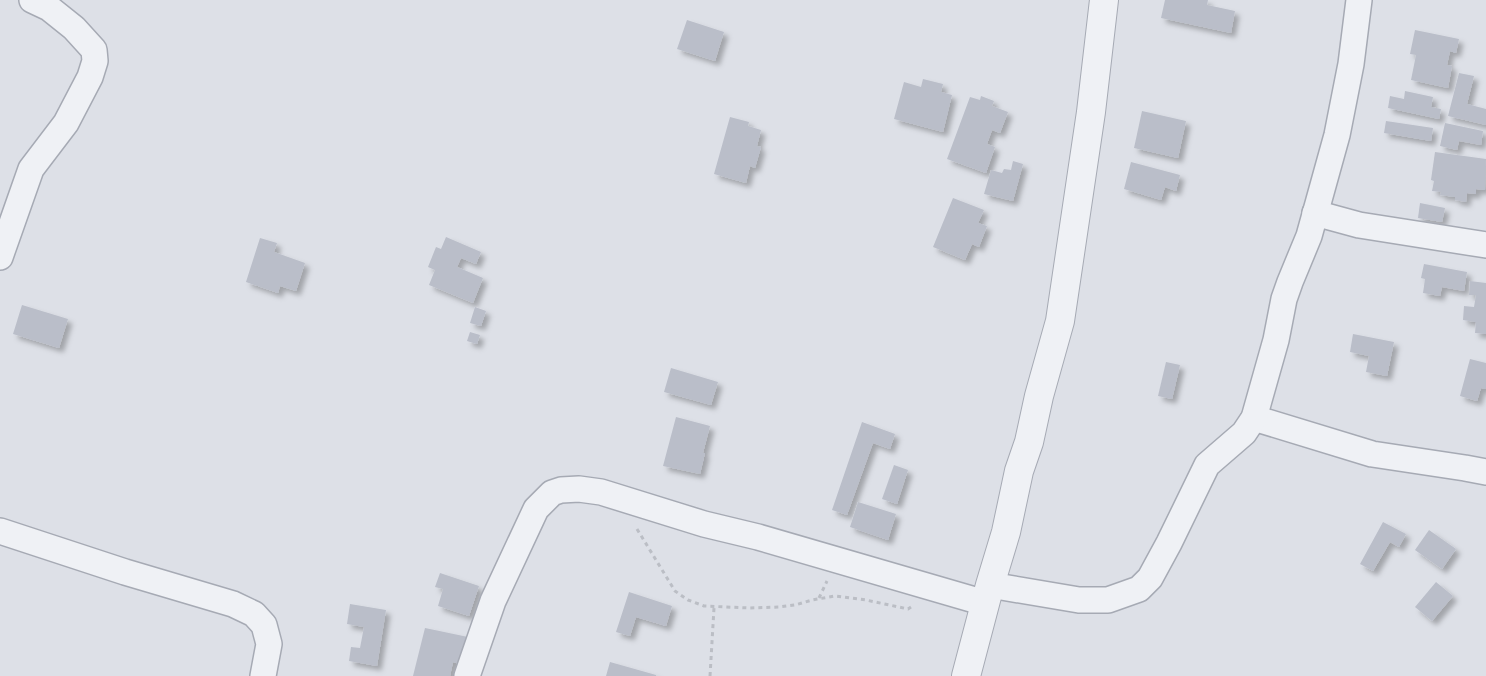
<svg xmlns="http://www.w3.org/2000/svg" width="1486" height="676" font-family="'Roboto Condensed',sans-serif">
	<defs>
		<filter id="shadow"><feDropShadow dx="4.5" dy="4.5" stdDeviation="2.5" flood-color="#0004"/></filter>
	</defs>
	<rect width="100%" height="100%" fill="#dde0e7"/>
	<!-- building -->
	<g fill="#babec9" filter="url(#shadow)">
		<polygon points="1165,0 1208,0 1207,5 1235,11 1231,33 1161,18"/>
		<polygon points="687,20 724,32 715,61 677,49"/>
		<polygon points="1415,30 1459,39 1456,53 1450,51 1447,65 1452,66 1448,88 1411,80 1416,55 1410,54"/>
		<polygon points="1459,73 1474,76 1467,104 1486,109 1486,125 1448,116"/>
		<polygon points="923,79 943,84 941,92 952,95 943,132 894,119 904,82 921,87"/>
		<polygon points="1405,91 1433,97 1431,107 1441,109 1439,119 1388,108 1390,96 1404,99"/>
		<polygon points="981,96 994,101 992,106 1008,112 1000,133 992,130 987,144 995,147 986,173 947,159 970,97 980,100"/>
		<polygon points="1142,111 1186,121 1178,158 1134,148"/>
		<polygon points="730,117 749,122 748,126 761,130 757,146 761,147 755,168 750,166 746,183 714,174"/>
		<polygon points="1386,121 1433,128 1431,141 1384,133"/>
		<polygon points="1445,123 1483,131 1481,145 1459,141 1457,150 1440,146"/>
		<polygon points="1435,152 1486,159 1485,190 1476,189 1476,194 1467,193 1466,202 1455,200 1455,197 1440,195 1441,192 1432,191 1434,181 1431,180"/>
		<polygon points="1013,161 1023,164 1013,201 984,194 991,170 1002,173 1004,169 1011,170"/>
		<polygon points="1131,162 1180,175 1176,191 1165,187 1161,200 1124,189"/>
		<polygon points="953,198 984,210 978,223 987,226 979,247 972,244 965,260 933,247"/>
		<polygon points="1420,203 1445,208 1442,222 1418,218"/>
		<polygon points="446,237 481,252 476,264 461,258 457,267 483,278 473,303 429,285 435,270 428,267 436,247 441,249"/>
		<polygon points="260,238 277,243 274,252 305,263 296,291 280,286 278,293 246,282"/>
		<polygon points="1424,264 1467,272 1464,291 1442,287 1440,296 1423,293 1425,279 1421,278"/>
		<polygon points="1470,281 1486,283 1486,334 1475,333 1476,322 1463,320 1464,306 1474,307 1476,295 1469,295"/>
		<polygon points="22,305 68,319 59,348 13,334"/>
		<polygon points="475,307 486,311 481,326 470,323"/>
		<polygon points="470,332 480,335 477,344 467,341"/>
		<polygon points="1353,334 1394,342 1387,376 1366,372 1369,356 1350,352"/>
		<polygon points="1470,359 1486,363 1486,389 1481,388 1477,401 1460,396"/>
		<polygon points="1166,362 1180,365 1172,399 1158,396"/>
		<polygon points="671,368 718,382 711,405 664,392"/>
		<polygon points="676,417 710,426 703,453 705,453 700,474 663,466"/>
		<polygon points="862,422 895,434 890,449 873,443 847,515 832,510"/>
		<polygon points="894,465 908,470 897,504 882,499"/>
		<polygon points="858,502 896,514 888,540 850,527"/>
		<polygon points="1383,522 1406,534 1399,547 1390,542 1373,571 1360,564"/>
		<polygon points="1429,530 1456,549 1442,569 1415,550"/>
		<polygon points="440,573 479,586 469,616 438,606 443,589 435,587"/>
		<polygon points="1436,582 1453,596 1432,621 1415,607"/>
		<polygon points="629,592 672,606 666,626 636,617 630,636 616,632"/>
		<polygon points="350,604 386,610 377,666 349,661 351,647 360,648 364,627 347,624"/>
		<polygon points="425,628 468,637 462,665 453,662 450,676 413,676"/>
		<polygon points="610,662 656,675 656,676 606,676"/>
	</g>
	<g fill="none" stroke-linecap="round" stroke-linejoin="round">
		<defs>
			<g id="minor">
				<polyline points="1315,213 1359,225 1486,245"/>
				<polyline points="0,257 31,169 66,123 90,77 95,61 94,50 74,28 49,8 32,0"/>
				<polyline points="1254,418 1372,454 1465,468 1486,472"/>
				<polyline points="0,531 125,572 233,604 254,614 264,625 269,644 263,676"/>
				<polyline points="990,585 1079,600 1108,600 1139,589 1150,578 1169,543 1207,465 1244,433 1254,418 1276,340 1284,299 1290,282 1309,236 1337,135 1351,64 1359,0"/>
				<polyline points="467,676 493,601 536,509 552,493 561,490 579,489 601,492 704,524 758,537 985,603"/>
			</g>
			<polyline id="tertiary" points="966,676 990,585 1006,532 1019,471 1029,442 1039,396 1060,321 1091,112 1104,0"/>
		</defs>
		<!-- minor casing -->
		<use href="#minor" stroke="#a6aab4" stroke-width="28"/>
		<!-- tertiary casing -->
		<use href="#tertiary" stroke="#a6aab4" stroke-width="30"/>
		<!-- path -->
		<g stroke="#bbbec5" stroke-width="3" stroke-dasharray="4 4" stroke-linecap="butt">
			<polyline points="637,529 675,591 688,600 704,606 750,608 779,607 795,605 812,600 835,596 866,600 908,609 911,607"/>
			<polyline points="819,598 827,581"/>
			<polyline points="710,676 714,608"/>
		</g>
		<!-- minor -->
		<use href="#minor" stroke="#eff1f5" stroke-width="25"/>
		<!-- tertiary -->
		<use href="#tertiary" stroke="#eff1f5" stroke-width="28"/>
	</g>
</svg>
